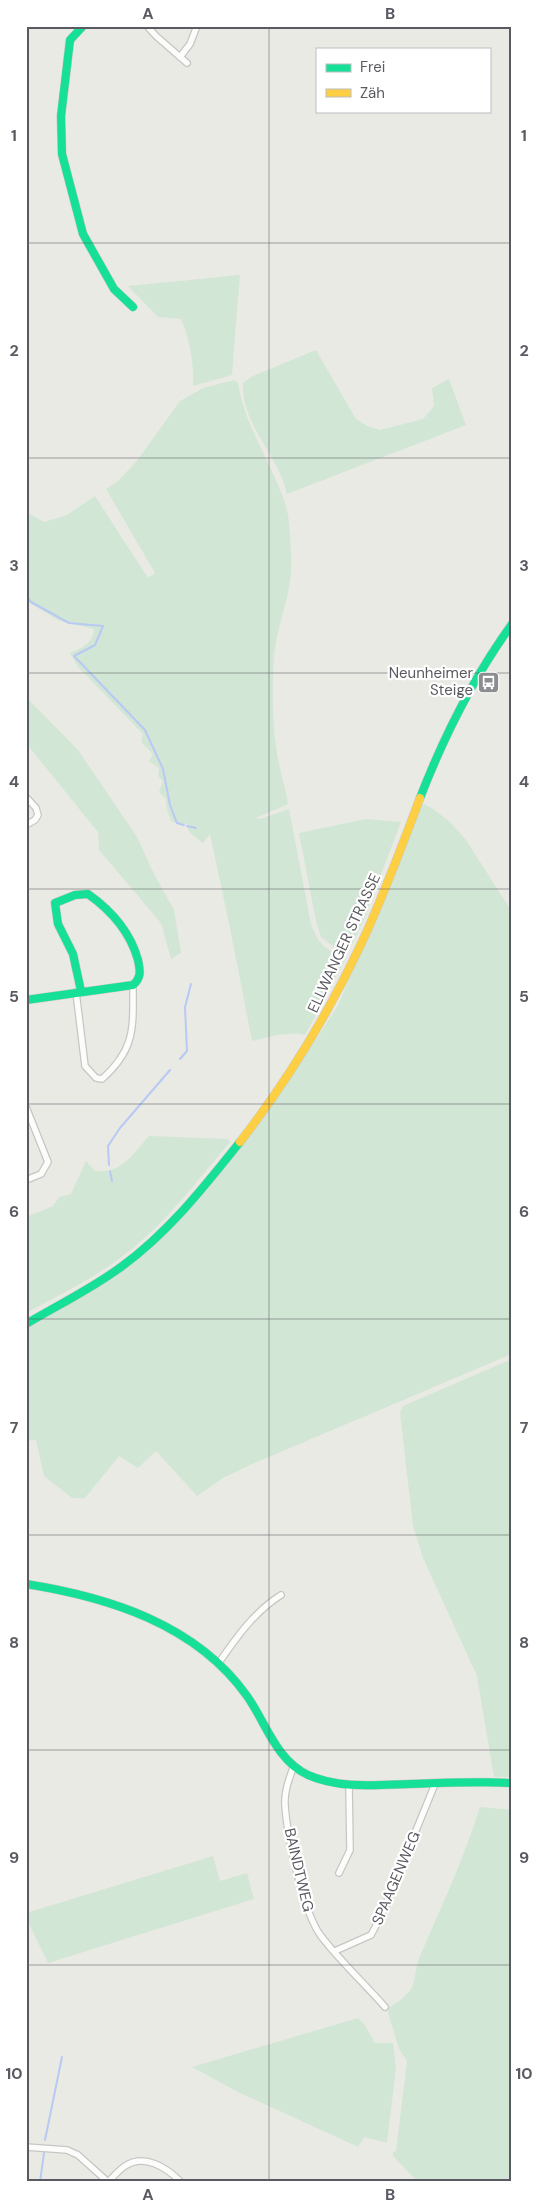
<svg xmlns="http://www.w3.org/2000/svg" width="538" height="2208" font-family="'DM Sans',sans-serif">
	<rect width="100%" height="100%" fill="#eaeae4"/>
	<!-- green -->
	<g fill="#d2e6d5">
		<path d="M240 275 232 375 193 386C194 365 190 339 181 319L158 317 128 286Z"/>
		<path d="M316 350 356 419 367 426 380 430 423 419 434 406 432 388 449 379 466 425 287 494C279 456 241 424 243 383L253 376Z"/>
		<path d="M234 380 238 383C245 426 271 462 285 503 290 518 290 537 291 552 295 588 277 622 274 657 272 691 272 730 279 764 282 777 286 791 288 804L256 818 260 819 289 809 311 924C315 935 319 943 329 950 335 954 341 954 345 960L305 1035C288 1031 269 1037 252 1041L231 933 210 834 203 843 191 834 187 828 189 825 184 823 182 826 171 821 167 810 166 799 159 792 163 781 158 776 159 768 149 761 153 754 141 742 143 734 78 667 70 653C82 648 93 643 94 629L60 621 26 601V512L44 522 67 515 95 496 148 578 155 573 106 489 118 481 136 462 180 401 203 388Z"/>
		<polygon points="26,697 78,750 137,837 154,874 174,910 181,953 171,959 161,923 99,850 98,832 26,743"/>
		<polygon points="424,804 432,808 450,822 466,840 512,912 512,1354 250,1465 223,1478 197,1496 156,1451 138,1468 119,1456 85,1498 72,1498 44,1476 36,1440 26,1441 26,1329 116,1277 166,1233 195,1203 238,1149 302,1061 338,1005 393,879 421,805"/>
		<polygon points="366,819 401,822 363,922 348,952 337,949 321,937 316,921 299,833"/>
		<path d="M149 1136 228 1139 230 1142C196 1182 162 1228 119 1259 90 1280 58 1296 26 1313V1217L53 1206 59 1197 71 1194 86 1161 95 1171C123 1173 132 1155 149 1136Z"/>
		<polygon points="512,1359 512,1777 494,1777 477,1676 423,1558 413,1526 400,1413 403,1406"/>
		<path d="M480 1807 512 1810V2182H418L393 2156V2152L396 2151 407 2061 399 2049 387 2009C396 2003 405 1998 411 1989 416 1981 415 1966 420 1956 441 1907 464 1859 480 1807Z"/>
		<polygon points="213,1856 220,1881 247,1873 254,1899 48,1963 26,1918 26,1913"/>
		<polygon points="358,2018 365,2025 375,2043 393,2043 396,2068 387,2143 364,2137 358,2147 238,2092 192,2067"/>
	</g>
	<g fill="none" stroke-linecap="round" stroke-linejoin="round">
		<!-- stream -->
		<g stroke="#b8c9f4" stroke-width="2">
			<polyline points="26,595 31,602 69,623 103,626 95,645 74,656 145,730 163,769 170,805 177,823 184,825"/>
			<polyline points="187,826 196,828"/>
			<polyline points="180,1059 187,1051 185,1007 191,984"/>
			<polyline points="109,1165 108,1146 120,1128 170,1070"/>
			<polyline points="110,1171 112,1181"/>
			<polyline points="45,2140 62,2057"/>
			<polyline points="40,2182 44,2153"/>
		</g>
		<defs>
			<g id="street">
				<polyline points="147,26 156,36 187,63"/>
				<polyline points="180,57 190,44 197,26"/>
				<polyline points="26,797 36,808 38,815 35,820 26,825"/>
				<path d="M76 992 85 1066 96 1078 102 1079C136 1049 133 1027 133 985"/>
				<polyline points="26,1107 48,1162 41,1174 26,1180"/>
				<path d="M218 1664C236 1638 254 1612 281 1595"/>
				<path d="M293 1768C289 1779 284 1792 285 1805 287 1836 303 1912 321 1936 340 1961 364 1983 385 2007"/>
				<polyline points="339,1873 350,1850 349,1786"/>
				<polyline points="335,1951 371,1935 381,1916 435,1784"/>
				<polyline points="26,2147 67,2150 78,2155 108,2182"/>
				<path d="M108 2182C113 2177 119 2170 125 2166 145 2153 167 2168 181 2182"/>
			</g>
			<g id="fast">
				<polyline points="83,26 70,40 61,116 62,154 83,234 114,289 133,307"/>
				<path d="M420 798C444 736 473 678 512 624"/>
				<path d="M26 1000 133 985C142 977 140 970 138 960 130 931 112 911 88 894L75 895 55 903 58 924 73 954 81 991"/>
				<path d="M26 1324C58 1305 91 1289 121 1267 168 1233 204 1187 240 1142"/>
				<path d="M26 1584C108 1597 196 1624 247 1696 266 1723 276 1760 308 1775 340 1789 376 1785 410 1784 444 1783 478 1781 512 1783"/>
			</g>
			<path id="slow" d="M240 1142C288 1080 329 1013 362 942 384 895 402 846 420 798"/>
		</defs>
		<!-- street casing -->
		<use href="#street" stroke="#c6c7c5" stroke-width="8"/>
		<!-- fast casing -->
		<use href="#fast" stroke="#c7c7c6" stroke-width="9"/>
		<!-- slow casing -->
		<use href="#slow" stroke="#c7c7c6" stroke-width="9"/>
		<!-- street -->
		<use href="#street" stroke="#fcfcfb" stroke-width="5.5"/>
		<!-- fast -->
		<use href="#fast" stroke="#16e098" stroke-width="8"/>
		<!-- slow -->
		<use href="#slow" stroke="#ffcf43" stroke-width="8"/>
	</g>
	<!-- grid -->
	<path fill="none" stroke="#5a5b62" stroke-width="1" stroke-opacity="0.55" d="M269 26V2182M26 243H512M26 458H512M26 673H512M26 889H512M26 1104H512M26 1319H512M26 1535H512M26 1750H512M26 1965H512"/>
	<!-- icons -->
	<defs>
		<symbol id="bus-square" viewBox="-11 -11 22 22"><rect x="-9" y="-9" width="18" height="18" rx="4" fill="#8c8d90" stroke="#fff"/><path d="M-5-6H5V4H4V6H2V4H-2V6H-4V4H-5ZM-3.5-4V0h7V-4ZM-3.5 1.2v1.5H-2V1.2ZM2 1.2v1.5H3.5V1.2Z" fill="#fff"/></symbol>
	</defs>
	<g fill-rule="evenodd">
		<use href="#bus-square" x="476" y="670" width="25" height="25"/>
	</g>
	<g text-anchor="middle" stroke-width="4.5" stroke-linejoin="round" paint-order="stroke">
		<!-- poi labels -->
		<g font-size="15" fill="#5a5b62" stroke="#fff" text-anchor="end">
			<text x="473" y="678">Neunheimer<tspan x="473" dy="17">Steige</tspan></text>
		</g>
		<!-- street labels -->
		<g font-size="15" fill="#5a5b62" stroke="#fff">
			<text transform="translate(344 943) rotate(-65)" y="5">ELLWANGER STRASSE</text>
			<text transform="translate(299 1870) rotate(77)" y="5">BAINDTWEG</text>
			<text transform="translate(396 1878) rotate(-67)" y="5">SPAAGENWEG</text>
		</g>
	</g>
	<!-- border -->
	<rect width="538" height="2208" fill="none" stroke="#ffffff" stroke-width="55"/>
	<!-- legend -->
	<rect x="316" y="48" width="175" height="65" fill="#ffffff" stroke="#bdbdc0"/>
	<rect x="326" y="64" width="25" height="8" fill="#16e098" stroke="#bdbdc0"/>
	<text x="360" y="72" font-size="15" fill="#5a5b62">Frei</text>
	<rect x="326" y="89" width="25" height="8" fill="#ffcf43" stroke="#bdbdc0"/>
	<text x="360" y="98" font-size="15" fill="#5a5b62">Zäh</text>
	<rect x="28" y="28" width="482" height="2152" fill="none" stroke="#5a5b62" stroke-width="2"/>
	<g font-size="16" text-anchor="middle" font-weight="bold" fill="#5a5b62">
		<text x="148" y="19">A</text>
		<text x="390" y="19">B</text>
		<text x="14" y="141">1</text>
		<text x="524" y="141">1</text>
		<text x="14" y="356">2</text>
		<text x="524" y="356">2</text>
		<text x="14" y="571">3</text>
		<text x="524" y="571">3</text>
		<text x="14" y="787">4</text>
		<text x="524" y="787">4</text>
		<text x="14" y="1002">5</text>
		<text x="524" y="1002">5</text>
		<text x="14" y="1217">6</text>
		<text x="524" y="1217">6</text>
		<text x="14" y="1433">7</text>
		<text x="524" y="1433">7</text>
		<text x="14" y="1648">8</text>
		<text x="524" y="1648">8</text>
		<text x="14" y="1863">9</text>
		<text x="524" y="1863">9</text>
		<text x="14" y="2079">10</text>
		<text x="524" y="2079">10</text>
		<text x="148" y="2200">A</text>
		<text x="390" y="2200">B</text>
	</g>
</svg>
